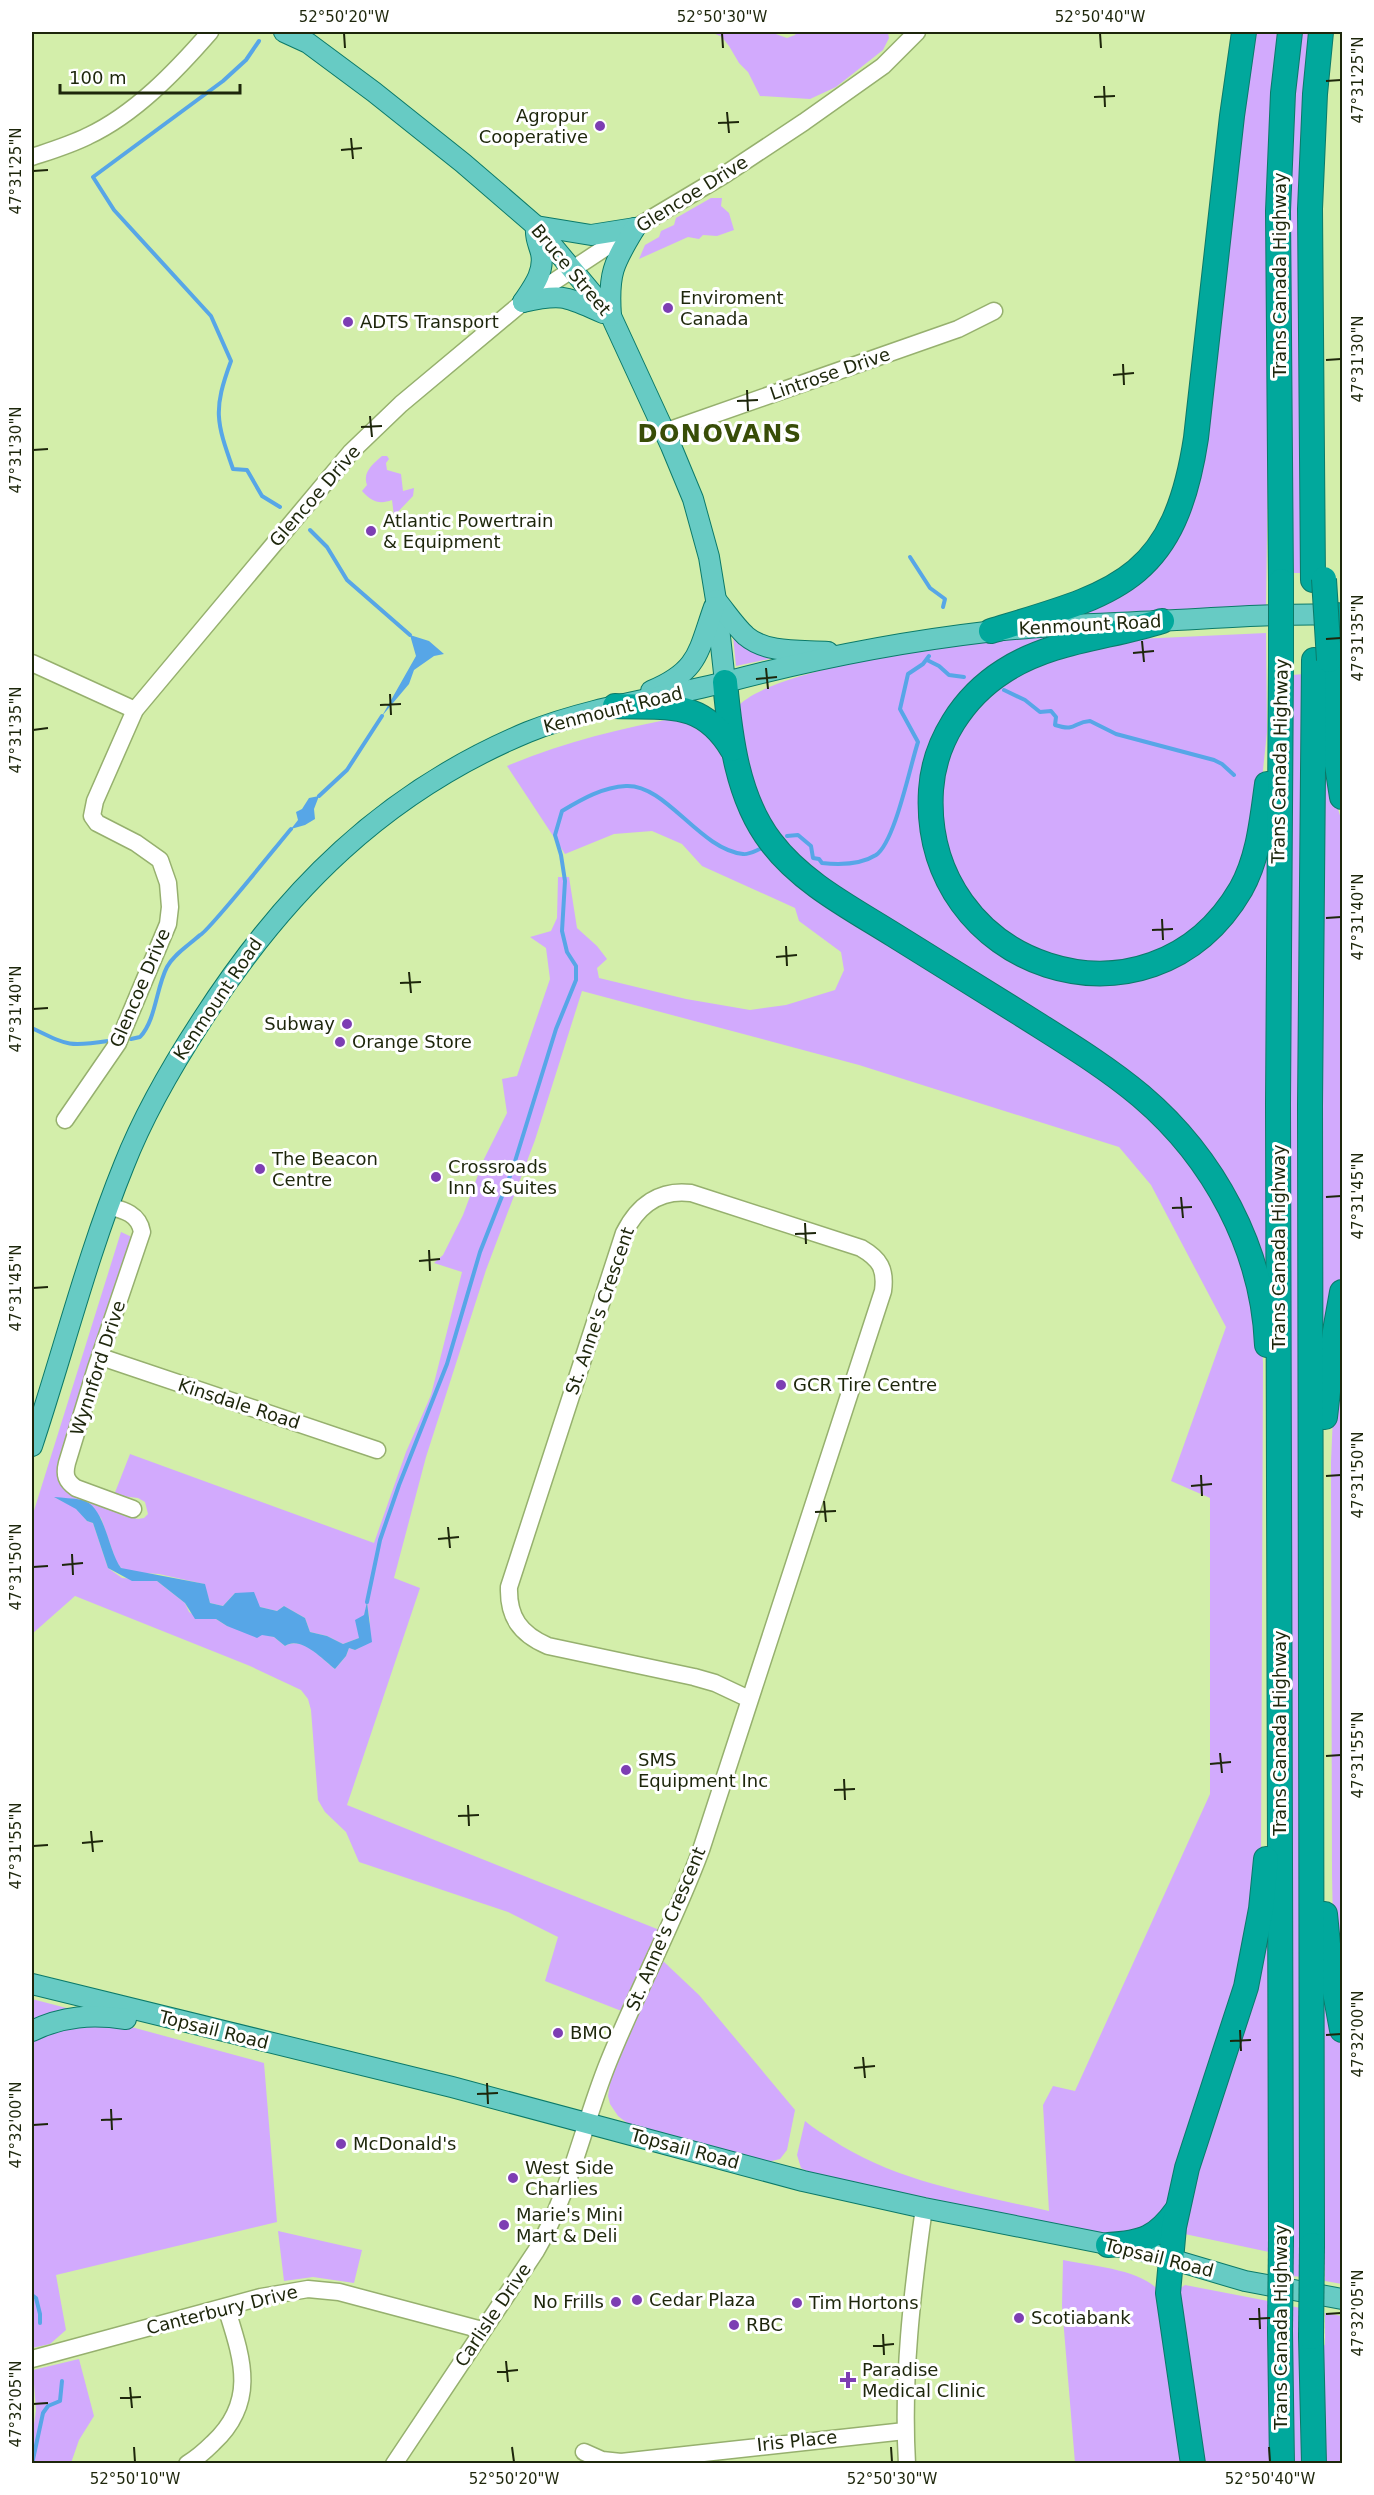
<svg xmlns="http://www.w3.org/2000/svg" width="1374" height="2495" font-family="'DejaVu Sans',sans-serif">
	<rect width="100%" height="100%" fill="#d3eeaa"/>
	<!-- green -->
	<g fill="#d2aafd" fill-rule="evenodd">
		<polygon points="711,32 770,32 787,38 795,35 797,32 899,32 897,34 888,33 889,38 883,50 836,87 810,99 760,96 748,72 739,63 729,46 722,37"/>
		<polygon points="1248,32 1283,32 1272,190 1266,605 1063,615 1169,540"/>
		<path d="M1300 32H1312L1303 573H1291C1290 392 1281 211 1300 32Z"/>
		<polygon points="711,198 722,198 721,206 729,213 734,230 717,236 703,235 699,239 688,237 639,259 645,245 659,237 661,231 674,225 676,218"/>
		<path d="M382 456H387L389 459 386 463 387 470 401 474 403 491 414 488 413 496 394 516 392 500C379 505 371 501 362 491L367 485C362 472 374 463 382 456Z"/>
		<polygon points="732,626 792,654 736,666"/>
		<polygon points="1266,633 1267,732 1257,826 1244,869 1188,939 1119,967 1039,958 974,911 940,843 942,763 964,717 1020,668 1138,639"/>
		<path d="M1074 634 952 712 931 856 1048 974 1193 947 1267 831 1269 1264 1264 1293 1167 1111 812 875 755 803 736 708C777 661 1008 639 1074 634Z"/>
		<polygon points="1303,674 1302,2277 1292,2276 1290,1968 1292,1658 1288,1044 1293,675"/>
		<path d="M680 717 721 742 758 834 1159 1121 1226 1212 1261 1332 1263 1363 1261 1859 1254 1924 1163 2220 1126 2239 813 2174 801 2168 797 2155 805 2121C813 2128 823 2134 831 2139 895 2182 975 2194 1049 2211L1043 2105 1053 2086 1075 2091 1210 1794V1498L1171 1481 1226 1327 1151 1185 1119 1147 859 1065 582 991 535 1140 486 1270 426 1457 394 1578 420 1588 347 1805 662 1931 624 2012 545 1981 558 1937 508 1912 359 1862 346 1832 325 1812 318 1800 311 1710 308 1699 301 1690 250 1666 75 1596 32 1634V1517L121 1232 134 1238 61 1473 124 1516 138 1519 144 1518 148 1514 145 1502 138 1498 114 1495 130 1454 374 1543 406 1452 431 1395 462 1272 434 1263 443 1255 463 1215 484 1159 507 1113 502 1079 517 1076 550 979 546 948 530 937 551 931 557 918 558 877H569L577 928 597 946 607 959 597 968 599 978 686 999 750 1010 786 1005 835 990 844 970 841 952 799 921 795 908 702 866 682 844 652 831 614 834 565 854 507 766C563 742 620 729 680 717ZM56 1498 84 1501 101 1518 116 1561 121 1568 129 1572 159 1574 204 1584 210 1603 223 1606 235 1593 260 1607 277 1611 284 1606 305 1618 310 1632 327 1636 343 1644 359 1638 367 1603 370 1622 361 1647 355 1650 349 1648 346 1656 335 1669C322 1659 302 1635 285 1646L274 1637 227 1626 216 1619H201L189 1612 185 1603 157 1581 122 1578 108 1568 93 1523 87 1521 76 1508Z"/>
		<polygon points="1323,722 1334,796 1342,822 1342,1271 1337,1295 1320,1410 1323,1264"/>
		<polygon points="1342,1328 1342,2000 1333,1924 1332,1874 1331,1462 1333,1416"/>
		<polygon points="1269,1879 1269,2252 1180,2233"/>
		<polygon points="1324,1955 1342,2044 1342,2284 1325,2281 1317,2044"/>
		<polygon points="662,1960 699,1995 795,2110 787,2150 780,2159 768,2162 631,2126 618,2116 610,2104 608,2096 611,2077"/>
		<polygon points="32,1999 78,2011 32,2025"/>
		<polygon points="113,2022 264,2063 277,2222 56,2275 66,2330 50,2344 32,2348 32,2036"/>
		<polygon points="278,2231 362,2250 354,2283 313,2277 284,2281"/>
		<path d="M1063 2260C1091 2266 1142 2269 1160 2292L1189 2463H1075L1062 2306Z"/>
		<polygon points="1185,2285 1268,2301 1270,2463 1197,2463 1176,2291"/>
		<polygon points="1290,2306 1301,2308 1304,2463 1292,2463"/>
		<polygon points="1325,2313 1342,2316 1342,2463 1325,2463 1322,2345 1325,2345"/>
		<polygon points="79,2359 94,2416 79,2440 71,2463 32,2463 32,2439 36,2410 33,2370"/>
	</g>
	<!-- water -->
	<g fill="#57a6e7">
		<polygon points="410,635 429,641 444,654 434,656 414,670 409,684 382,716 416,656"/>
		<polygon points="319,796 314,809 315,819 305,825 291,829 298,820 296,812 302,809 309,798"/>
		<path d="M54 1497C63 1498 73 1498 82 1500 105 1505 108 1551 121 1568L205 1584 210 1603 223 1606 235 1593 254 1592 260 1607 277 1611 284 1606 305 1618 310 1632 327 1636 343 1644 359 1638 355 1620 364 1615 367 1602 372 1642 355 1650 349 1648 346 1656 335 1669C323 1660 301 1635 285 1646L274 1637 262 1635 257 1638 227 1626 216 1619H195L185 1603 157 1581H132L108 1568 93 1523 87 1521 76 1509Z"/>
	</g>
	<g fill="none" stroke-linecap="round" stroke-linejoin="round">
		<!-- stream -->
		<g stroke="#57a6e7" stroke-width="4">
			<path d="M259 41 246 60 223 81 93 177 114 210 211 316 231 361C213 410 216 421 233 469L247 470 262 496 280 507"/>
			<polyline points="310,530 327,547 347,580 410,635"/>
			<polyline points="910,557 930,588 945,599 943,607"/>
			<polyline points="927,660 939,666 949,675 964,677"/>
			<path d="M1004 690 1025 700 1040 712 1051 711 1056 717 1055 725C1077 732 1073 722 1090 721L1116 734 1214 760 1222 764 1234 775"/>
			<polyline points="319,796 347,770 382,716"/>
			<path d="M787 836 798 835 811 846 813 858 819 859 822 863C840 865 860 865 876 855 895 842 910 766 918 742L900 709 908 674 923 664 929 656"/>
			<path d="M32 1028C67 1045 68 1047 108 1041"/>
			<path d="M131 1039 140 1037C156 1020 156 988 167 967 174 954 189 945 200 935 208 932 279 843 291 829"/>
			<path d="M367 1602 380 1540 399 1485 447 1364 480 1252 512 1171 556 1029 576 980V966L567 952 562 931 565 881 561 855 555 835 562 811C582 799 603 787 626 786 666 784 699 849 743 854 748 855 755 851 760 849"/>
			<polyline points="32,2295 36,2298 40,2314 40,2323"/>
			<polyline points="32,2464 43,2413 48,2406 60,2401 62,2381"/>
		</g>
		<defs>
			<g id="minor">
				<path d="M32 157C50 151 70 145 88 136 135 114 176 71 210 32"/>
				<polyline points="664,432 958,329 994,311"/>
				<polyline points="32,663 135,710"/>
				<polyline points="65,1120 118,1043 168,924 170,907 168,883 160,860 136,843 97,823 92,816 95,801 135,710 351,452 401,404 523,302 635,228 724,175 804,122 883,66 917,32"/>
				<path d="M108 1206C124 1210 139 1214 142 1232L96 1368 67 1463C64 1475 66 1481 76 1488L133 1509"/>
				<polyline points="101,1357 377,1450"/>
				<polyline points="32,2359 261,2297 308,2289 339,2292 482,2330"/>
				<polyline points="584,2452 602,2460 621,2462 905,2431"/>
				<path d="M187 2464C197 2458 205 2451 213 2443 258 2401 242 2358 226 2307"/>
				<path d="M394 2464 536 2251C570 2193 583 2125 608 2063 637 1991 674 1923 701 1850L883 1291C886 1269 880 1259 861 1248L691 1193C660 1189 638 1205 624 1233L509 1587C508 1617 520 1634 548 1646L694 1677 715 1683 749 1699"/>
				<path d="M907 2464C902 2378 912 2293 924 2208"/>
			</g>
			<g id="major">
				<polyline points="284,32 308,43 374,92 463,163 536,226 611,316 671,446 693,499 709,557 716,600 725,682"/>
				<polyline points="536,226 591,235 635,228"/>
				<path d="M523 302C564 293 566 297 603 313"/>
				<path d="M523 302C533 287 545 272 541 253 539 245 535 238 536 229"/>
				<path d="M611 316C608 274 613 264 635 228"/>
				<path d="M716 600C726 612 735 626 746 636 767 654 802 650 828 652"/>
				<path d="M651 691C699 671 698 652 714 607"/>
				<path d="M32 1446C63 1353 87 1256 124 1165 144 1114 172 1066 202 1020 285 891 384 792 528 732 593 706 663 698 730 681 814 659 900 642 986 632 1043 625 1101 624 1159 621 1220 618 1280 613 1341 615"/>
				<polyline points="32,1984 452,2087 803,2181 924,2208 1147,2252 1245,2281 1342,2299"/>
				<path d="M32 2031C63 2016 92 2014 126 2019"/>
			</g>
			<g id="highway">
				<polyline points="1313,580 1310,209 1315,94 1321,32"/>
				<polyline points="1281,581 1278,211 1283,93 1290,32"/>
				<polyline points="1337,615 1342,617"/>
				<path d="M1162 621C1109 638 1052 640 1004 671 963 697 934 742 931 790 920 969 1150 1045 1241 889 1259 857 1262 819 1267 784"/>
				<path d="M991 631C1116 593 1174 582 1196 438L1232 116 1244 32"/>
				<polyline points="1329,660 1334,746 1342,797"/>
				<polyline points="1281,663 1278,1104 1281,2239"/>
				<path d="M725 682C730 736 737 798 771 842 802 883 851 908 894 935 936 961 979 988 1021 1014 1062 1040 1104 1065 1141 1096 1214 1158 1263 1249 1267 1345"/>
				<path d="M615 706C667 708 702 699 732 749"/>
				<polyline points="1325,1417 1335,1331 1342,1292"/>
				<polyline points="1325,1914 1330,1965 1342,2030"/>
				<path d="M1108 2245C1143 2243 1157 2238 1177 2210"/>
				<polyline points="1312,2245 1310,1106 1314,660"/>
				<polyline points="1280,2331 1282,2464"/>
				<polyline points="1311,2337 1314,2464"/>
				<polyline points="1193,2464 1168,2293 1174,2227 1187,2168 1246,1987 1261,1909 1266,1859"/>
			</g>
		</defs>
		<!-- minor casing -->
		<use href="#minor" stroke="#96b06e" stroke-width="19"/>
		<!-- major casing -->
		<use href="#major" stroke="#0b7a69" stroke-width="22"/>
		<!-- highway casing -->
		<use href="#highway" stroke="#0b7a69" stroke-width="26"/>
		<!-- minor -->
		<use href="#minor" stroke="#fff" stroke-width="16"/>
		<!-- major -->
		<use href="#major" stroke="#67cbc4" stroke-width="20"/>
		<!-- highway -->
		<use href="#highway" stroke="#01a89c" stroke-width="24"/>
		<defs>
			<g id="highway-bridge">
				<polyline points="1324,579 1329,660"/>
				<polyline points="1281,581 1281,663"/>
				<polyline points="1280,2331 1281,2239"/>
				<polyline points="1311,2337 1312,2245"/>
			</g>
		</defs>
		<!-- highway-bridge casing -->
		<use href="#highway-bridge" stroke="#0b7a69" stroke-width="26" stroke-linecap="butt"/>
		<!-- highway-bridge -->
		<use href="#highway-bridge" stroke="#01a89c" stroke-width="24"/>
	</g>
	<!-- ticks -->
	<path fill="none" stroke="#1d260b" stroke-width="2" d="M344 33 345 48M722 33 723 48M1100 33 1101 48M1326 81 1341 80M1104 86 1105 107M1094 97 1115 96M727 112 729 133M718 123 739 122M351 138 353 159M341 150 362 148M33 171 48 170M1326 360 1341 359M1123 364 1124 385M1113 375 1134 373M747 390 748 411M737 401 758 400M370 416 372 437M361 427 382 426M33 450 48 449M1326 639 1341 638M1142 641 1144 662M1133 653 1154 651M766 668 768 689M756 679 777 677M390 694 391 715M380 705 401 704M33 730 48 728M1326 918 1341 917M1162 919 1163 940M1152 930 1173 929M786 946 787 966M776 957 797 955M409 972 411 993M400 983 421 982M33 1009 48 1008M1181 1197 1183 1218M1326 1197 1341 1196M1172 1208 1192 1207M805 1223 806 1244M795 1234 816 1233M429 1250 430 1271M419 1261 440 1259M33 1288 48 1287M1201 1475 1202 1496M1326 1476 1341 1475M1191 1486 1212 1484M824 1501 826 1522M815 1512 836 1511M448 1527 450 1548M438 1539 459 1537M72 1554 73 1575M62 1565 83 1563M33 1567 48 1566M1220 1753 1222 1773M1326 1756 1341 1755M1210 1764 1231 1762M844 1779 845 1800M834 1790 855 1789M468 1805 469 1826M458 1816 479 1815M91 1831 93 1852M82 1843 103 1841M33 1846 48 1845M1240 2030 1241 2051M1326 2035 1341 2034M1230 2041 1251 2040M863 2057 865 2078M854 2068 875 2066M487 2083 488 2104M477 2094 498 2093M111 2109 112 2130M101 2120 122 2119M33 2125 48 2124M1259 2308 1260 2329M1326 2314 1341 2313M1249 2319 1270 2318M883 2334 884 2355M873 2346 894 2344M506 2361 508 2382M497 2372 518 2370M130 2387 132 2408M120 2398 141 2397M33 2404 48 2403M134 2447 135 2462M512 2447 514 2462M891 2447 892 2462M1269 2447 1270 2462"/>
	<!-- markers -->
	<g fill="#7d3eb3" stroke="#fff" stroke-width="2">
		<circle cx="600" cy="126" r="6"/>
		<circle cx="668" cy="308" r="6"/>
		<circle cx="348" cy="322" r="6"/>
		<circle cx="371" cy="531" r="6"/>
		<circle cx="347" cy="1024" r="6"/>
		<circle cx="340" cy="1042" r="6"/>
		<circle cx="260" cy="1169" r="6"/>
		<circle cx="436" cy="1177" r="6"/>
		<circle cx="781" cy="1385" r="6"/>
		<circle cx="626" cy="1770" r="6"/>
		<circle cx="558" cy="2033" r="6"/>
		<circle cx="341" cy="2144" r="6"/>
		<circle cx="513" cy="2178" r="6"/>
		<circle cx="504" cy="2225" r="6"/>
		<circle cx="637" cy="2300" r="6"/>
		<circle cx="616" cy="2302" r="6"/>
		<circle cx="797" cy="2303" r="6"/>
		<circle cx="1019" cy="2318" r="6"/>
		<circle cx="734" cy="2325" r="6"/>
		<path d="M845 2371h6v6h6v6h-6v6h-6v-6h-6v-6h6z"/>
	</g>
	<g text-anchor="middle" stroke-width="6" stroke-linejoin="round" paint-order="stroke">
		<!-- poi labels -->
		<g font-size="18" fill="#1d260b" stroke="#fff" text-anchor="start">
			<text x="588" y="122" text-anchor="end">Agropur<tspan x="588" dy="21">Cooperative</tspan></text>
			<text x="680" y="304">Enviroment<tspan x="680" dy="21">Canada</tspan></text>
			<text x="360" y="328">ADTS Transport</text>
			<text x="383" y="527">Atlantic Powertrain<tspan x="383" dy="21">&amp; Equipment</tspan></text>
			<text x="335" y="1030" text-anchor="end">Subway</text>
			<text x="352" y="1048">Orange Store</text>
			<text x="272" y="1165">The Beacon<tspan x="272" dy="21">Centre</tspan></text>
			<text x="448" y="1173">Crossroads<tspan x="448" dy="21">Inn &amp; Suites</tspan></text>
			<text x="793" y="1391">GCR Tire Centre</text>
			<text x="638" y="1766">SMS<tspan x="638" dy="21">Equipment Inc</tspan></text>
			<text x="570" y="2039">BMO</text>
			<text x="353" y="2150">McDonald's</text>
			<text x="525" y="2174">West Side<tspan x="525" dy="21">Charlies</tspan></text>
			<text x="516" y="2221">Marie's Mini<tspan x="516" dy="21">Mart &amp; Deli</tspan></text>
			<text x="649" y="2306">Cedar Plaza</text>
			<text x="604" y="2308" text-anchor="end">No Frills</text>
			<text x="809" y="2309">Tim Hortons</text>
			<text x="1031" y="2324">Scotiabank</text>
			<text x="746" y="2331">RBC</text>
			<text x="862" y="2376">Paradise<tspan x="862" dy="21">Medical Clinic</tspan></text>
		</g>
		<!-- street labels -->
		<g font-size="18" fill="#1d260b" stroke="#fff">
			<text transform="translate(692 194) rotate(-32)" y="6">Glencoe Drive</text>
			<text transform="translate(571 270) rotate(50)" y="6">Bruce Street</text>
			<text transform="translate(1280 275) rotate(-90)" y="6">Trans Canada Highway</text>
			<text transform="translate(830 374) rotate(-19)" y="6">Lintrose Drive</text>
			<text transform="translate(315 496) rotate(-49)" y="6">Glencoe Drive</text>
			<text transform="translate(1090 625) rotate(-3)" y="6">Kenmount Road</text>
			<text transform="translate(613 710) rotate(-14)" y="6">Kenmount Road</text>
			<text transform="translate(1280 761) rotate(-89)" y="6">Trans Canada Highway</text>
			<text transform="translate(140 988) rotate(-67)" y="6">Glencoe Drive</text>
			<text transform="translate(218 999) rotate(-56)" y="6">Kenmount Road</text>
			<text transform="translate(1279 1247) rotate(-90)" y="6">Trans Canada Highway</text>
			<text transform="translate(600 1311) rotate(-71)" y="6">St. Anne's Crescent</text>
			<text transform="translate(98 1368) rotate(-72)" y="6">Wynnford Drive</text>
			<text transform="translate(239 1404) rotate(18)" y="6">Kinsdale Road</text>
			<text transform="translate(1280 1733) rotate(-90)" y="6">Trans Canada Highway</text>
			<text transform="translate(666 1929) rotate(-67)" y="6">St. Anne's Crescent</text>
			<text transform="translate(214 2030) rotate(14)" y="6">Topsail Road</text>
			<text transform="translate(685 2149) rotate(15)" y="6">Topsail Road</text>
			<text transform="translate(1159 2258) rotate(14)" y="6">Topsail Road</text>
			<text transform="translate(222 2310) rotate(-14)" y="6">Canterbury Drive</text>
			<text transform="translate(493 2315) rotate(-56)" y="6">Carlisle Drive</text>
			<text transform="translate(1281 2327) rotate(-90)" y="6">Trans Canada Highway</text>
			<text transform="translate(797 2441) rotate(-6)" y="6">Iris Place</text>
		</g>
		<!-- district labels -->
		<g font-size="24" font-weight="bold" letter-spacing="1.5" fill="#384d07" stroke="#fff">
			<text x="720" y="442">DONOVANS</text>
		</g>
	</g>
	<!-- border -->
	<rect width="1374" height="2495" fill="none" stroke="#ffffff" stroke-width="66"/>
	<!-- scale -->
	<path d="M60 84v9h180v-9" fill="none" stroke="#1d260b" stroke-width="3"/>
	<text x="69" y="84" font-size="18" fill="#1d260b" stroke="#ffffff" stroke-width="4.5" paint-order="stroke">100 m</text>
	<rect x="33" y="33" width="1308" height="2429" fill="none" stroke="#1d260b" stroke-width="2"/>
	<g font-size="15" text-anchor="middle" fill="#1d260b">
		<text x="344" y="22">52°50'20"W</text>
		<text x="722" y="22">52°50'30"W</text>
		<text x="1100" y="22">52°50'40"W</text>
		<text transform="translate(1358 80) rotate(-90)" y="5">47°31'25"N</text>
		<text transform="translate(16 171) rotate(-90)" y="5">47°31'25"N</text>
		<text transform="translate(1358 359) rotate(-90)" y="5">47°31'30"N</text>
		<text transform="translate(16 450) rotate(-90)" y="5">47°31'30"N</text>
		<text transform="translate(1358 638) rotate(-90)" y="5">47°31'35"N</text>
		<text transform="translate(16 730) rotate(-90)" y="5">47°31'35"N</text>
		<text transform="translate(1358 917) rotate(-90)" y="5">47°31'40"N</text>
		<text transform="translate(16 1009) rotate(-90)" y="5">47°31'40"N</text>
		<text transform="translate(1358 1196) rotate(-90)" y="5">47°31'45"N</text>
		<text transform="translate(16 1288) rotate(-90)" y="5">47°31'45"N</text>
		<text transform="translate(1358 1475) rotate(-90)" y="5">47°31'50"N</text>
		<text transform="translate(16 1567) rotate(-90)" y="5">47°31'50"N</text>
		<text transform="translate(1358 1755) rotate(-90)" y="5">47°31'55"N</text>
		<text transform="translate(16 1846) rotate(-90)" y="5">47°31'55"N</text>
		<text transform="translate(1358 2034) rotate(-90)" y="5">47°32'00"N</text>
		<text transform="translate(16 2125) rotate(-90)" y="5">47°32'00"N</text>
		<text transform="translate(1358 2313) rotate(-90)" y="5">47°32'05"N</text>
		<text transform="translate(16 2404) rotate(-90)" y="5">47°32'05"N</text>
		<text x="135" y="2484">52°50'10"W</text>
		<text x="514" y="2484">52°50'20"W</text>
		<text x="892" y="2484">52°50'30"W</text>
		<text x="1270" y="2484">52°50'40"W</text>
	</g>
</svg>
